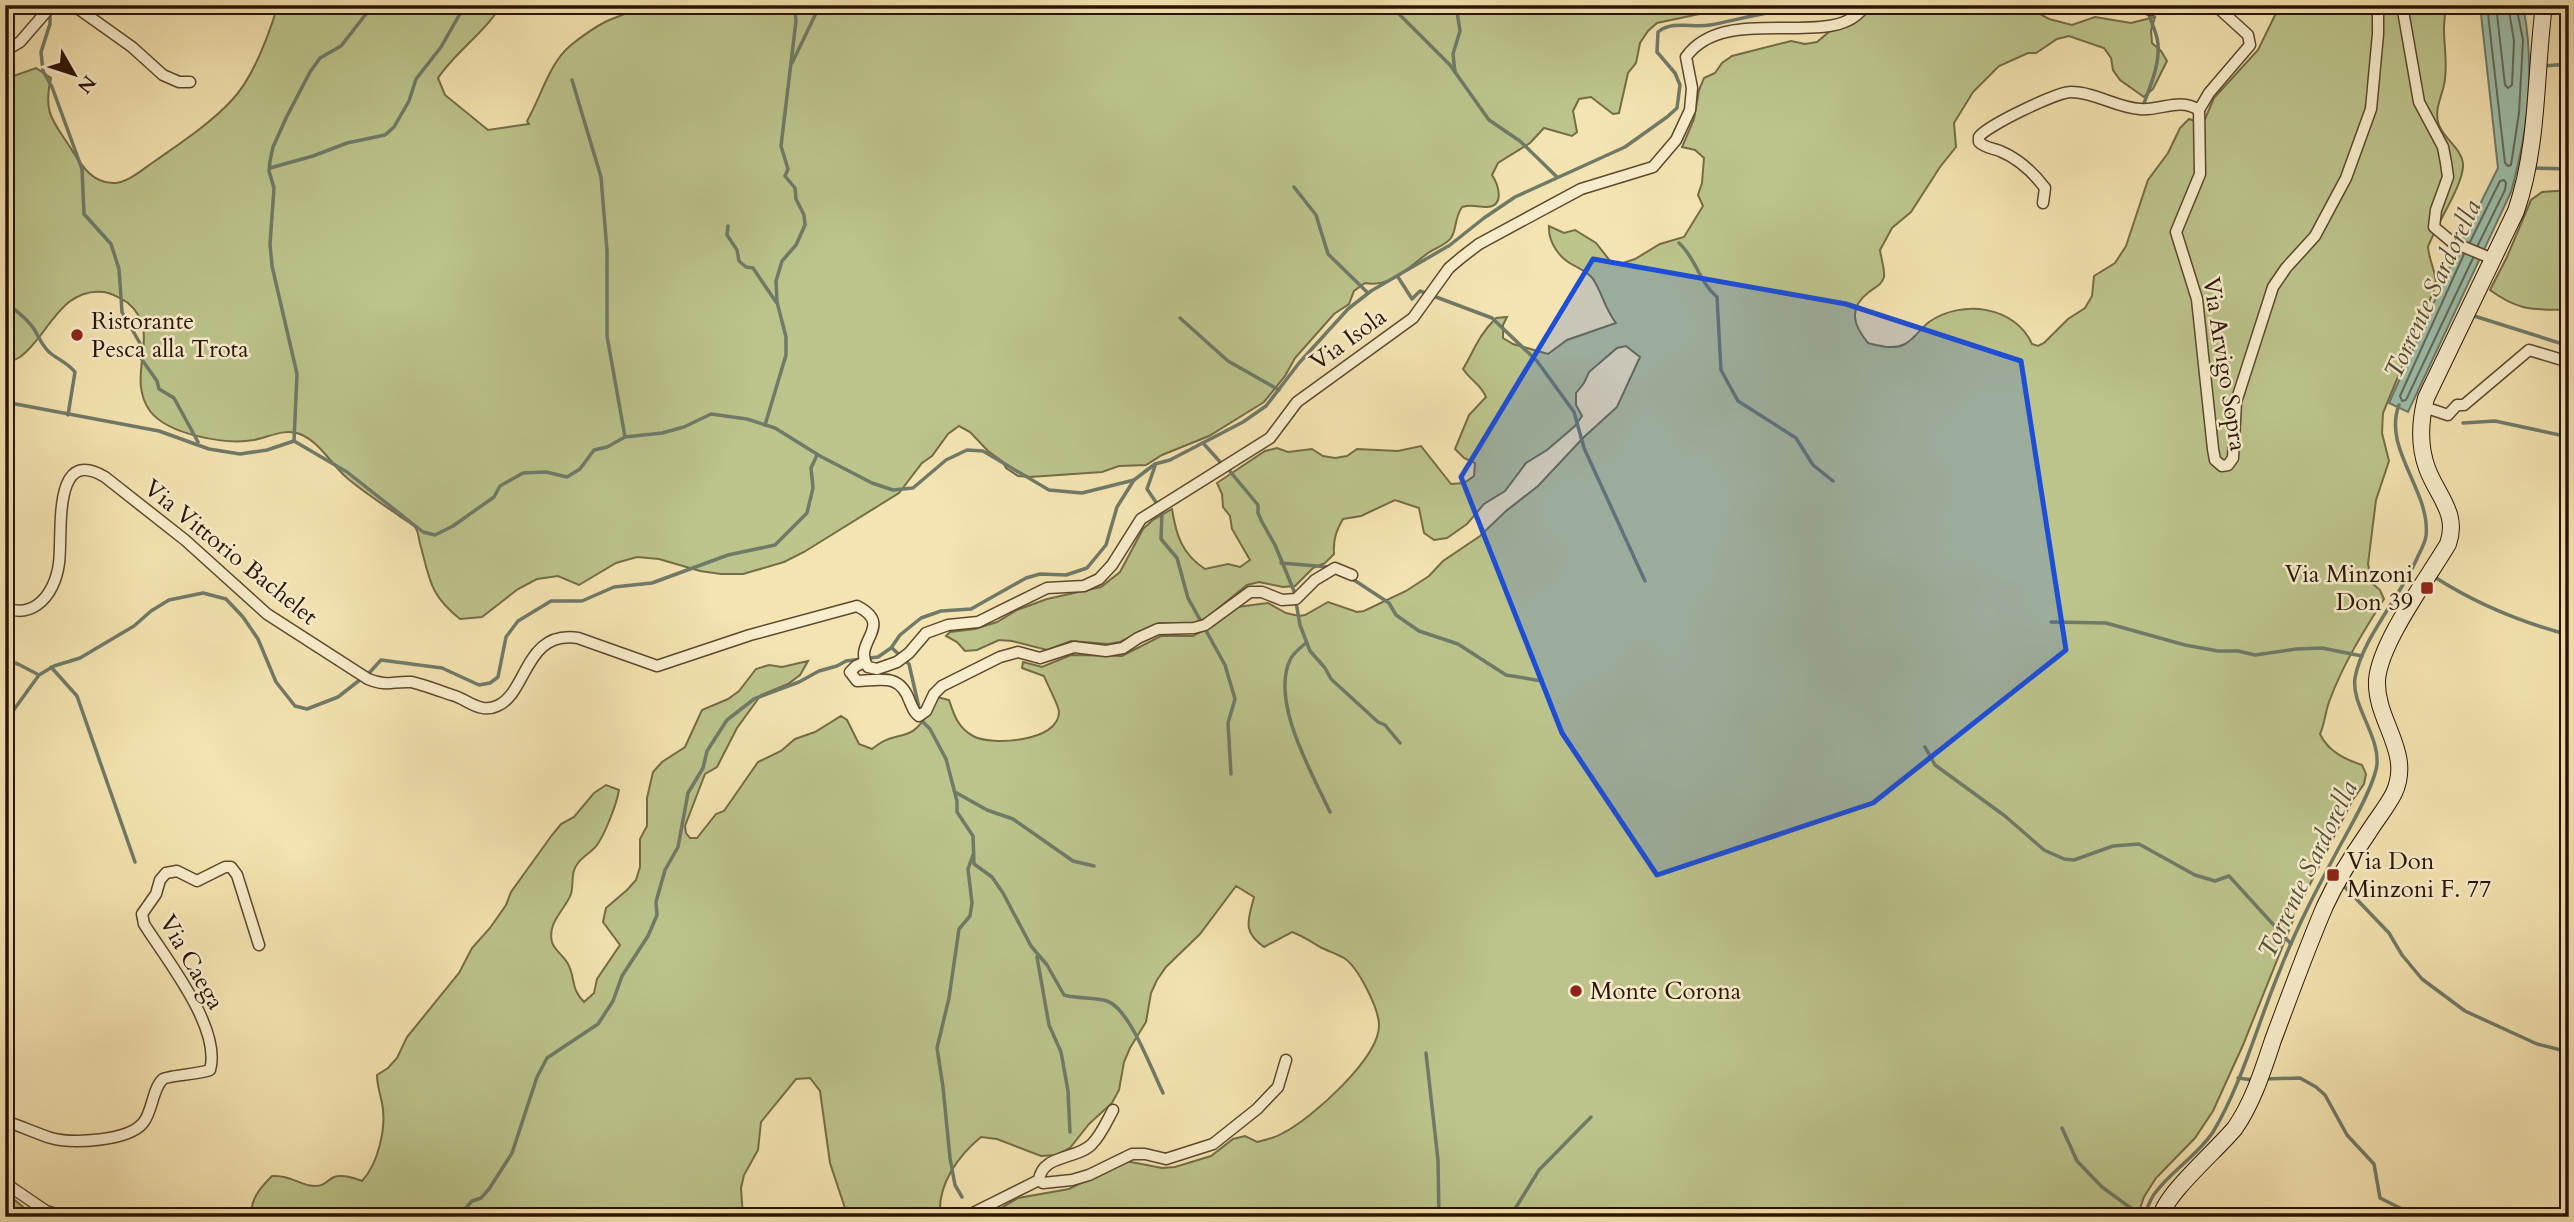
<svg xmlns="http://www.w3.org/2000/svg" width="2574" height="1222" font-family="Cardo,serif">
	<rect width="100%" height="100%" fill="#f4e4b1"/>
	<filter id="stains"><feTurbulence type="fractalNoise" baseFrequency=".00286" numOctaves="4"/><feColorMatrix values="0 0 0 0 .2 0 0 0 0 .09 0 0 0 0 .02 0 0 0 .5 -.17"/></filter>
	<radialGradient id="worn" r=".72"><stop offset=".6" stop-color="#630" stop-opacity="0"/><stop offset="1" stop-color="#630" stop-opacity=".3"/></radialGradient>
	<!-- green -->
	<g fill="#bcc48b" stroke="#746c47" stroke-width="2">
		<path d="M278 5H501C485 33 456 51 438 78L445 95 488 130 529 124 527 121C541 97 549 63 571 45 581 37 595 27 607 21 620 15 629 14 642 5H1742L1657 23 1648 31 1640 43 1636 63 1628 73 1619 113 1613 114 1591 97 1579 99 1573 111 1577 132 1572 136 1544 128 1530 143 1498 163 1492 175C1498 184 1506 207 1486 207 1476 207 1473 204 1462 207 1454 219 1457 229 1451 238 1446 245 1435 248 1428 253 1409 267 1390 288 1365 283L1354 291 1349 304 1334 314 1295 358 1285 376 1264 402 1209 436 1162 455 1146 465 1119 466 1102 472 1030 477 1018 476 1006 468 1003 462 988 451 970 432 959 426 948 434 932 456 922 463 899 493 804 552 784 562 743 574H721L700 571 659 559 637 557 616 563 579 585 558 576 537 579 518 589 482 617 460 619C431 596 430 582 421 547 419 542 419 532 415 527 411 523 403 519 398 515 381 503 362 491 346 477 330 463 321 443 300 434 285 428 269 437 254 440 227 445 168 435 150 411 124 375 164 333 128 303 122 299 111 293 104 292 60 287 48 337 20 357 15 360 10 362 5 364V79L36 68 51 78C43 112 52 120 70 147 80 163 91 183 113 183 127 184 144 168 155 161 179 144 211 123 231 101 252 80 269 34 278 5Z"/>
		<path d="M1877 5H2031L2038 13 2049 19 2072 25 2095 17 2131 23 2155 17 2151 31 2152 43 2161 51 2167 61 2153 89 2144 97 2120 80 2113 70 2111 58 2104 48 2069 36 2057 39 2036 53H2028L1999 66 1973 92 1954 123 1956 147 1940 167 1911 212 1892 228 1880 250C1881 258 1885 270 1884 277 1881 286 1875 287 1869 292 1848 308 1853 325 1868 343 1879 346 1894 350 1905 344 1914 339 1921 328 1929 322 1962 299 2015 306 2032 344L2038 346 2044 343 2068 319 2085 308 2092 296 2094 276 2115 263 2126 246 2148 180 2168 153 2180 128 2189 119 2201 123 2205 119 2214 98 2258 50 2280 5H2447C2439 33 2450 58 2444 85 2441 98 2435 109 2438 122 2441 137 2461 147 2463 163 2465 183 2435 226 2428 247 2429 261 2436 271 2436 285L2383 413 2382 433 2389 461 2376 500 2368 564 2372 583 2380 590 2384 599C2363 632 2342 666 2329 702 2325 713 2325 723 2320 734 2328 751 2344 759 2362 765L2366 774 2364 784 2352 801 2298 908 2243 1045 2213 1111 2195 1138 2156 1178 2144 1197 2137 1217H986L1018 1198 1069 1189 1126 1161 1162 1168 1175 1167 1211 1156 1233 1139 1245 1136 1257 1142C1266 1140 1275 1138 1283 1133 1311 1119 1381 1057 1379 1024 1378 1007 1358 967 1344 958 1337 954 1328 951 1320 947 1310 941 1303 936 1292 932L1264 947C1242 931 1248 921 1254 897L1236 886 1200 934 1166 967 1157 980 1151 993 1146 1022 1130 1048 1124 1062 1119 1090 1112 1103 1089 1124 1070 1148 1056 1155 1041 1156 997 1139 981 1137C958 1156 938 1184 940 1214L934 1217H848L830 1163 820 1091 810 1078 796 1079 761 1122 758 1150 744 1175 741 1188 743 1217H252C249 1200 261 1187 272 1176 292 1175 300 1186 315 1186 325 1186 326 1181 334 1177 343 1174 354 1178 362 1181 378 1164 387 1127 382 1103 380 1093 377 1085 377 1075L388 1068 397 1058 407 1037 459 973 472 948 490 928 506 905 511 892 552 835 561 824 574 817 594 793 606 785 619 790C617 803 605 834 597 845 592 852 583 856 578 863 570 873 574 883 571 894 565 910 547 922 552 942 554 950 564 956 568 964 576 979 570 988 584 1002L594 993 597 979 620 945 603 922 606 908 627 890 636 880 640 867V839L647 826V798L653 772 662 762 685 747 702 710 728 699 739 691 756 669 769 665 782 667 808 661 800 675 788 684 761 695 737 728 717 767 705 774 685 826 686 833 690 838H697L716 814 724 811 758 762 781 751 795 739 815 732 841 716 847 720 859 744 872 749C888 736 893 739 909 733 920 729 932 708 937 697L949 700C954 715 958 728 973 736 991 746 1059 742 1059 712 1059 706 1047 684 1044 676L1022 668 1023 662 1042 667 1071 655 1122 656 1161 636H1193L1210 627 1237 607 1268 603 1286 613 1299 616 1305 615 1328 602 1357 612 1364 611 1406 591 1429 576 1443 561 1480 536 1506 511 1538 486 1584 437 1617 407 1640 357 1626 346 1617 348 1589 372 1584 383 1576 393V405L1582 416 1575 426 1547 450 1526 463 1505 491 1484 504 1467 524 1447 538 1434 540 1424 533 1419 508 1395 500 1361 516 1343 519C1336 531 1333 540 1334 554L1325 563 1313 568 1295 586 1283 587 1259 582 1247 585 1205 619 1194 624 1159 623 1120 642 1108 644 1071 641 1047 650 1012 641 999 640 977 650 965 651 957 642 946 636 950 632 975 629 997 622 1017 610 1047 599 1101 587 1120 572 1143 529 1153 520 1172 509C1176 535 1182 554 1205 569L1228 564 1240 567 1250 560 1232 529 1230 516 1223 507 1222 494 1217 483 1265 451 1277 448 1288 452 1312 449 1323 456 1335 458 1347 456 1357 449 1398 451 1421 446 1451 484 1464 483 1474 476 1475 463 1464 458 1455 449 1469 415 1486 397C1481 384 1471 381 1463 369 1475 349 1478 336 1496 318L1507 317 1503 325V338L1513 344 1548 354 1567 340 1616 323C1604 308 1603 294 1593 279 1588 272 1582 270 1575 266 1560 259 1548 243 1549 226L1564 233 1575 230 1596 243 1611 262 1623 263 1635 259 1660 244 1684 237 1703 206 1698 195 1702 183 1704 158 1695 150 1682 147 1694 119 1699 90 1704 78 1715 73 1722 63 1732 56 1791 41 1805 44 1817 42 1830 31 1853 24Z"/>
		<path d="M2569 190V310C2534 309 2520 312 2490 290L2507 257 2531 200 2542 192Z"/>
		<polygon points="5,1192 23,1207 22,1214 5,1217"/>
	</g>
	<!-- water -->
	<path fill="#9cbfac" stroke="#6f7a68" stroke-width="2" d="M2480 5H2523C2535 66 2528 132 2511 192L2408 412 2389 403 2455 255 2498 168Z"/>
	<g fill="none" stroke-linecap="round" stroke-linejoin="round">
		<!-- shore -->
		<g stroke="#646958" stroke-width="2">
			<polyline points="2487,5 2505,163 2508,166 2511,165 2519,113 2523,40 2516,5"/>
			<polyline points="2496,5 2505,85 2508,88 2512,85 2514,41 2508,5"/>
			<polyline points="2470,242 2500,181 2504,180 2506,183 2505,190 2478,245"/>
			<polyline points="2464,254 2400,396 2402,401 2406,400 2473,258"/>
		</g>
		<!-- stream -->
		<g stroke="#6f7a68" stroke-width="3.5">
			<polyline points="1390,5 1450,65 1489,120 1520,141 1557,177"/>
			<polyline points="50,13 50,24 41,52 43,71 52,87 82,169 84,214 111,244 119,269 122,312 141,345 138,354 157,381 159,389 174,398 198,442"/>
			<polyline points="792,63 820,5"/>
			<polyline points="2543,66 2569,64"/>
			<polyline points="1455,72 1453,54 1460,31 1456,5"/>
			<polyline points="572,80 601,177 607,251 607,336 625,437"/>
			<path d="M2143 106C2150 87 2160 64 2158 44 2157 32 2150 22 2148 10"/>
			<polyline points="270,168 313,156 347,143 385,135 394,127 409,101 416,79 441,47 465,5"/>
			<polyline points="2531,168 2569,169"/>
			<polyline points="1294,187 1316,215 1328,254 1368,293"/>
			<polyline points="728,226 727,235 737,250 739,261 746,267 753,268 776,302"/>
			<path d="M1679 243C1696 258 1699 282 1717 297L1721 370 1738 401 1796 438 1813 465 1833 481"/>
			<polyline points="1398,277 1412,299 1420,291 1492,318 1537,361 1574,412 1584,448 1645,581"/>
			<path d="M5 302C15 310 27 318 34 329 39 337 41 344 49 352 57 359 68 363 75 372L68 415"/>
			<polyline points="2471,315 2569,346"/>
			<polyline points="1180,318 1228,361 1279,390"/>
			<path d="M5 402 159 431 209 449 240 454 267 450 294 441 347 472 423 532 435 535 453 526 494 497 500 486 523 473 546 472 567 477 580 469 594 450 607 447 625 437 662 433 684 427 711 414 747 419 775 428 820 456 872 483 893 490 913 488 946 460 967 450 983 451 1049 490 1082 493 1134 480 1155 464 1170 460 1243 422 1266 406 1299 363 1348 309 1371 291 1450 245 1484 218 1515 197 1625 147 1667 117 1677 108 1680 85 1675 73 1657 52 1658 32C1673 20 1693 28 1710 25 1732 21 1752 15 1774 12 1796 10 1817 11 1838 5"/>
			<polyline points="2463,423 2495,421 2569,437"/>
			<polyline points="765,425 786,355 786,337 777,302 776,281 782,261 796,245 805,225 804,215 796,199 795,188 785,176 788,169 781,146 796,21 795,10 789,5"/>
			<polyline points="294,441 297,374 272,266 270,244 274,188 269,171 270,161 273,147 287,116 310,72 320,58 341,46 373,5"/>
			<polyline points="1203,443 1222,464"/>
			<polyline points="1155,466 1147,489 1162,511 1161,539 1177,558 1188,598 1225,665 1235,699 1228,723 1231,774"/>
			<polyline points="1228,469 1258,505 1258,513 1262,522 1275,545 1294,591 1300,625 1310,651 1325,668 1331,679 1378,722 1385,725 1400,743"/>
			<polyline points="1281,563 1329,567"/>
			<path d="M2433 576C2476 604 2520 622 2569 635"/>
			<polyline points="1351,578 1389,603 1396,615 1419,631 1458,644 1506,675 1542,681"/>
			<polyline points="2051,622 2106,623 2185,645 2218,651 2238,651 2255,655 2296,649 2322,648 2362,656"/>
			<path d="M1306 643C1301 647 1294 653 1291 658 1269 700 1312 773 1330 812"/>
			<polyline points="892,648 909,664 920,712"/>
			<polyline points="5,660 18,664 39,675"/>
			<polyline points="51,667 77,696 135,862"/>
			<path d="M920 719 930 729 946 759 957 801V812L973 836 974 864 992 877 1003 893 1031 946 1047 965 1064 995C1078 999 1094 997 1107 1001 1130 1009 1152 1071 1163 1093"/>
			<polyline points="5,722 39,675 54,666 80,658 134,626 151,611 169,600 203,593 226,599 243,617 258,639 276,682 295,706 307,709 338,697 370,672 381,660 442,668 479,685 490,683 498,677 506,637 518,621 551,601 582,601 614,587 652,583 728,555 775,545 807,513 813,488 811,468 817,455"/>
			<polyline points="1925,747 1935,765 2005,816 2044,850 2064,859 2074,860 2113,846 2139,844 2195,875 2215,881 2229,876 2291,944"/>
			<polyline points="955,792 987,810 1013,819 1073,861 1094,866"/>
			<polyline points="2341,883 2389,933 2402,955 2422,979 2465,1011 2537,1044 2561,1050 2569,1056"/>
			<polyline points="1037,957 1049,1025 1061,1052 1068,1091 1070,1132"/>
			<polyline points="1426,1053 1438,1160 1439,1217"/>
			<polyline points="2238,1078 2253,1080"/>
			<polyline points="2264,1079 2300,1078 2316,1087 2325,1095 2347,1135 2374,1164 2380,1198 2418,1217"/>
			<polyline points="2062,1128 2077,1161 2102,1187 2143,1217"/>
			<polyline points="962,1197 955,1185 950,1158 943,1087 937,1048 949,998 959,929 970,916 972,903 968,869 973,855"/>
			<polyline points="458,1217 472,1201 481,1198 489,1189 512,1153 537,1077 547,1058 598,1024 613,1001 622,976 648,936 657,915 656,902 665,870 678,847 688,793 703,768 707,751 727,720 754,699 799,682 819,671 837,666 846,661 878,657 891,648 900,635 921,618 941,611 971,609 1026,578 1040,574 1066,575 1087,568 1106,545 1117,507 1134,480"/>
			<polyline points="1510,1217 1539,1170 1591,1117"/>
			<path d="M2144 1217C2147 1209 2150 1199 2155 1193 2172 1170 2197 1156 2213 1132 2242 1084 2258 1022 2280 970 2297 926 2320 883 2342 842 2352 824 2375 784 2377 764 2379 734 2351 705 2355 678 2362 638 2402 595 2418 556 2421 550 2425 543 2426 536 2431 491 2382 449 2399 405"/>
		</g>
		<defs>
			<g id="street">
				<polyline points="73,5 132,47 163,75 179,82 190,82"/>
				<polyline points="2136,5 2151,10 2157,5"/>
				<polyline points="2402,5 2419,102 2443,147 2446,163 2448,177 2436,210 2434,227 2452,242 2493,259"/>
				<polyline points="5,51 20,42 52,5"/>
				<polyline points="2199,110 2200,174 2176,232 2197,299 2213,449 2215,460 2222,466 2228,465 2233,458 2236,402 2273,287 2286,268 2315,236 2346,178 2371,109 2378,34 2378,5"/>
				<polyline points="2199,110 2209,93 2250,45 2248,35 2215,5"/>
				<path d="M2043 203 2045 188C2033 172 2019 159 2000 151 1992 148 1985 148 1979 142V137C1986 126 2057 92 2071 92 2095 92 2117 108 2140 109 2161 111 2179 97 2199 110"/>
				<polyline points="2424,407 2448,415 2457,405 2464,405 2529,350 2569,362"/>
				<path d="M5 608C16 612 27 612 37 605 50 596 57 579 59 563 63 535 51 444 105 477L185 540 267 614 368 679C388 687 392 681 411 682 418 683 443 692 452 695 467 699 480 714 497 706 528 693 524 630 578 638L657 666 750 635 857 606C896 626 851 642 868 667L877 669 897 662 909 653 926 633 948 625 978 622 1047 588 1084 586 1099 579 1112 565 1141 519 1270 438 1297 402 1413 318 1449 268 1462 257 1479 244 1581 189 1653 167 1676 140 1690 110 1692 88 1686 57C1726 0 1837 54 1865 5"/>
				<path d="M865 662 856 666 850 672 857 681C882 680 900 673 910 702 913 708 913 712 919 716L926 711 934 694 942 686 1000 657 1018 652 1040 658 1074 647 1106 651 1123 648 1138 638 1158 629 1194 628 1205 625 1250 592H1262L1282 600 1296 599 1315 580 1335 568 1352 575"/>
				<path d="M5 1121C21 1126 35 1133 51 1138 73 1144 128 1141 143 1123 153 1111 152 1089 163 1079 167 1076 199 1074 210 1070 222 1028 166 959 144 924L142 914 156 894 160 880 166 873 177 871 197 881 225 867H231L237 875 259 945"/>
				<path d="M1039 1180C1042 1154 1077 1160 1092 1144 1101 1135 1107 1121 1113 1110"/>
				<polyline points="5,1183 46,1211 65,1217"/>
				<polyline points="965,1217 1039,1180 1043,1183 1072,1180 1089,1175 1132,1154 1145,1154 1166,1159 1213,1144 1257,1109 1278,1087 1286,1060"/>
			</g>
			<path id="secondary" d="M2161 1217C2164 1195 2218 1149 2235 1128 2253 1102 2263 1070 2273 1040 2290 995 2306 950 2325 906 2337 880 2352 856 2368 833 2376 820 2387 807 2394 793 2413 752 2375 721 2377 680 2380 642 2428 578 2448 544 2459 513 2437 496 2427 468 2419 446 2420 421 2426 398L2516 211C2539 144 2535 74 2544 5"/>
		</defs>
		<!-- street casing -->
		<use href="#street" stroke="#5d472e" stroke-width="13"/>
		<!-- secondary casing -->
		<use href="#secondary" stroke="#2b1303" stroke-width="18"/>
		<!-- street -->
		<use href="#street" stroke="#f8edcc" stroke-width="10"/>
		<!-- secondary -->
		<use href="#secondary" stroke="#f8edcc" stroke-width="16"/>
	</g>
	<!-- marked area -->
	<path fill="#1d4ed8" fill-opacity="0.2" stroke="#1d4ed8" stroke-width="5" stroke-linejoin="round" d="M1593 259 1846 304 2021 361 2066 650 1873 803 1657 875 1562 733 1461 477Z"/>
	<!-- markers -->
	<g fill="#8f2418" stroke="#f8edcc" stroke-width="2.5">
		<circle cx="77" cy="335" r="7"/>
		<rect x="2420" y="581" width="14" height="14" rx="3.5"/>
		<rect x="2326" y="868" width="14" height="14" rx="3.5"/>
		<circle cx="1576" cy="991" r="7"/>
	</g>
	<g text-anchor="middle" stroke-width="5" stroke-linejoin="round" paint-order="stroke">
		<!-- poi labels -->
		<g font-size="24" fill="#2b1303" stroke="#f8edcc" text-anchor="start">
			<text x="91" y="329">Ristorante<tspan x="91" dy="28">Pesca alla Trota</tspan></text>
			<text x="2413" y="582" text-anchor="end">Via Minzoni<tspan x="2413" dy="28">Don 39</tspan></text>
			<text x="2347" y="869">Via Don<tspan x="2347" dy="28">Minzoni F. 77</tspan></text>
			<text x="1590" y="999">Monte Corona</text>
		</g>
		<!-- street labels -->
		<g font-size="24" fill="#2b1303" stroke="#f8edcc">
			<text transform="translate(1348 339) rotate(-36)" y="8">Via Isola</text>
			<text transform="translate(2225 364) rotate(81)" y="8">Via Arvigo Sopra</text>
			<text transform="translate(231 552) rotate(39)" y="8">Via Vittorio Bachelet</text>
			<text transform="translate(192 962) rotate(60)" y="8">Via Caega</text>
		</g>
		<!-- water labels -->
		<g font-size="26" font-style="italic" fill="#534f3e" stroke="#f8edcc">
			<text transform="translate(2432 289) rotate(-65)" y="9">Torrente Sardorella</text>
			<text transform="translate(2307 869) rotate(-64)" y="9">Torrente Sardorella</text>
		</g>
	</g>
	<!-- margin -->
	<rect width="2574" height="1222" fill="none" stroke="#f4e4b1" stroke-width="28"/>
	<rect x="7" y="7" width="2560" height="1208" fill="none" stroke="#2b1303" stroke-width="3.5"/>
	<rect x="14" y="14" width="2546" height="1194" fill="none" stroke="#2b1303" stroke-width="2"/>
	<!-- north arrow -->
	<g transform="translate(74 74) rotate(129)" stroke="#f8edcc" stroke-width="5" paint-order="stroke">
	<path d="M0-5L12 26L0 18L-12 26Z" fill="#2b1303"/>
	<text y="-10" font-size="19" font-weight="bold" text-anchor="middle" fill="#2b1303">N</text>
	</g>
	<rect width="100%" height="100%" filter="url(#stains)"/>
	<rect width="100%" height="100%" fill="url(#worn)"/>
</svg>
